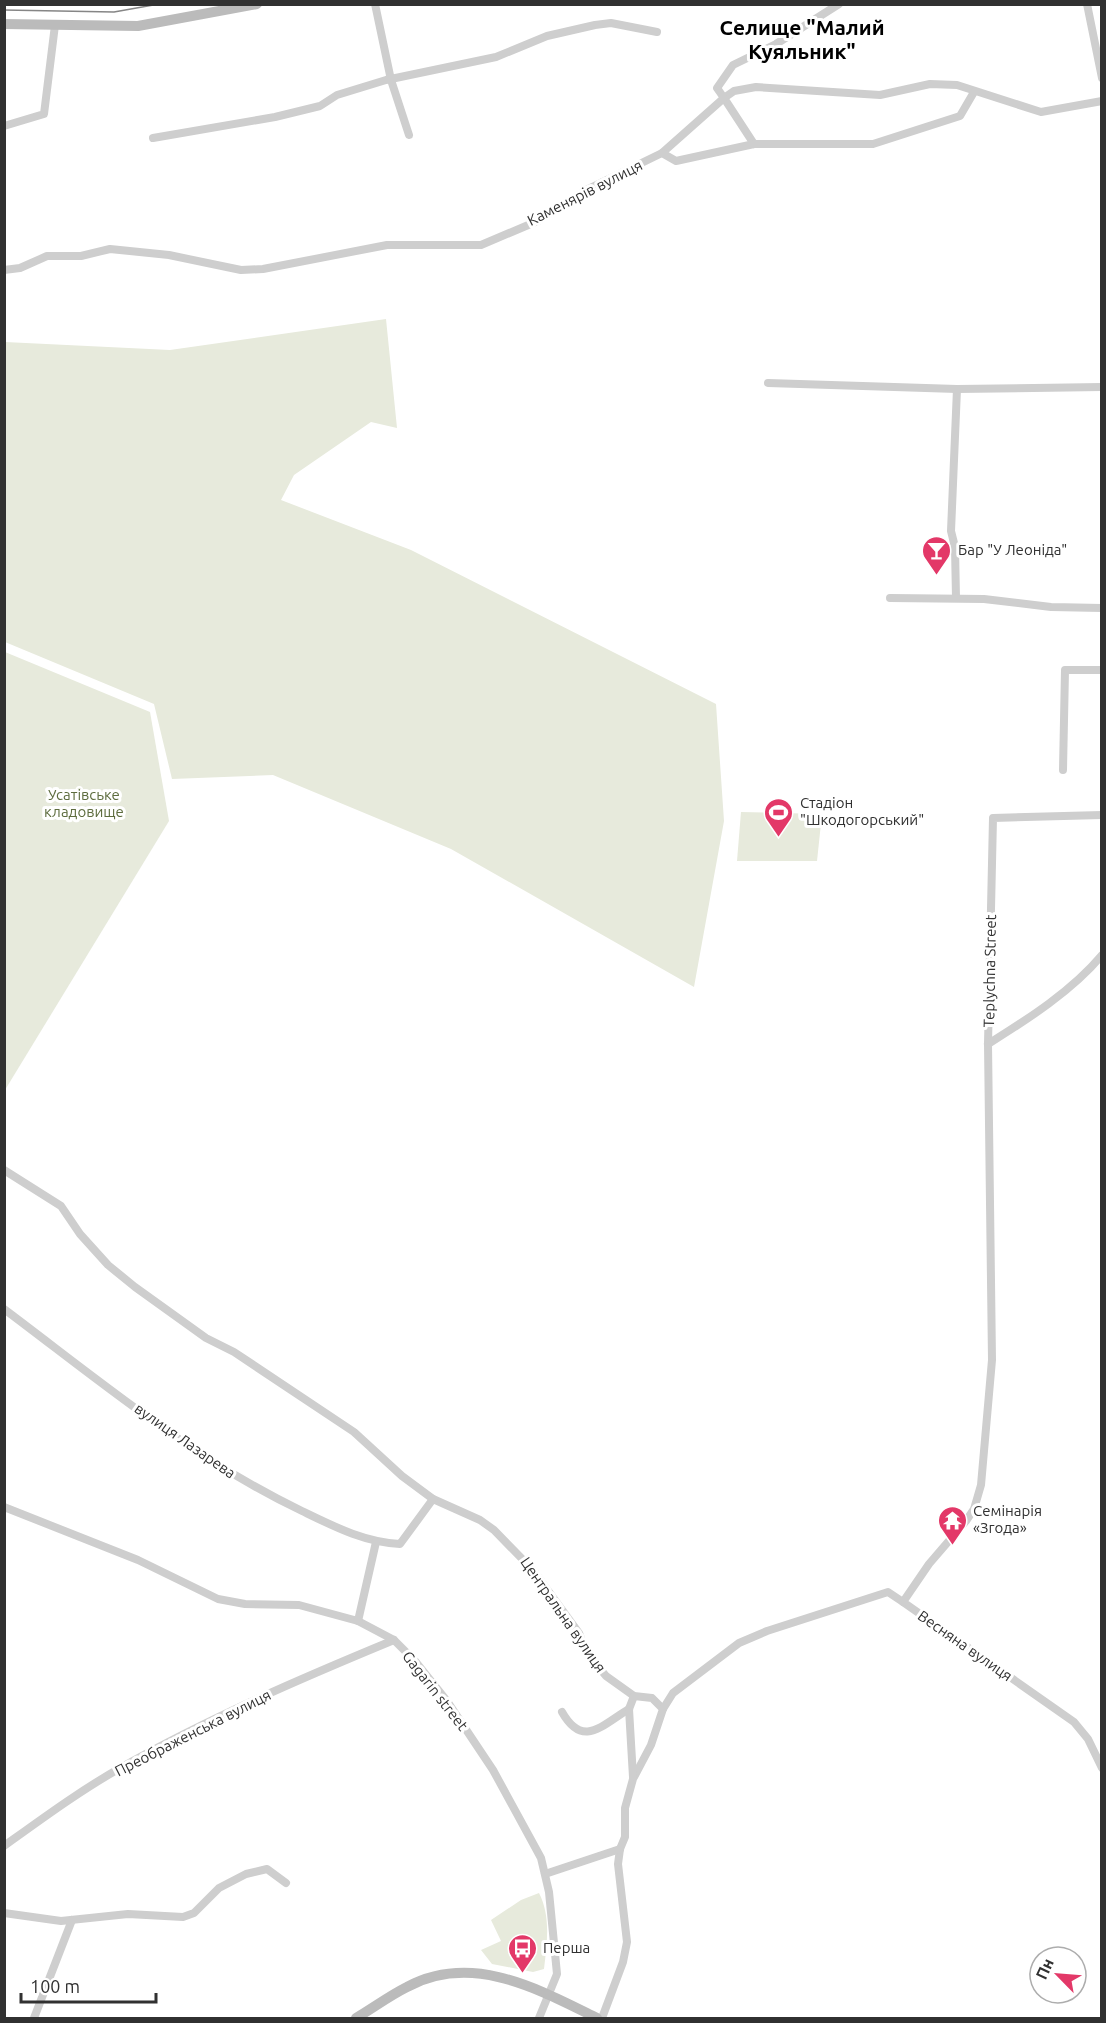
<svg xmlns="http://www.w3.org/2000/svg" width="1106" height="2023" font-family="Ubuntu,sans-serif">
	<rect width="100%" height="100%" fill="#fff"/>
	<!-- green -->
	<g fill="#e7eadc">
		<polygon points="386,319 397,428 371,422 294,475 281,500 411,550 716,704 724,821 694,987 451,849 273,775 172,779 154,704 5,642 5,342 170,350"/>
		<polygon points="5,652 150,712 169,821 5,1090"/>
		<polygon points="741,812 822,814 817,861 737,861"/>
		<path d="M539 1893C551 1916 547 1944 544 1969L533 1972 492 1964 481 1950 501 1941 491 1920 521 1900Z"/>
	</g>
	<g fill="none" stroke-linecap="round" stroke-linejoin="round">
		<!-- street -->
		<g stroke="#cecece" stroke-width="8">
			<polyline points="375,4 391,80 409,135"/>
			<polyline points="1087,4 1102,78"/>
			<polyline points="4,126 44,114 55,25"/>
			<polyline points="153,138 275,117 320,106 337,95 386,80 496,57 547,36 595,25 611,23 657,32"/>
			<polyline points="754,144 724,98 734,91 756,87 880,95 930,84 957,85 1041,112 1102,101"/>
			<polyline points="662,153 724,98 717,88 733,65 776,44 839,4"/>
			<polyline points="4,270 20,268 47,256 81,256 110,249 169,255 241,270 263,269 387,245 481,245 540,220 586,190 662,153 676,161 754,144 873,144 960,116 974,92"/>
			<polyline points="768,383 957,389 1102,387"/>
			<polyline points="890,598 984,599 1051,607 1102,608"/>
			<polyline points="956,598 955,547 951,531 957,389"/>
			<polyline points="1063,770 1065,670 1102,670"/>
			<polyline points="1102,815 993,818 988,1044 992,1360 981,1485 974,1509 966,1521 929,1564 903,1602 1074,1722 1088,1739 1102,1768"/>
			<path d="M988 1044C1028 1019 1072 991 1102 955"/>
			<polyline points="4,1170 61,1206 80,1234 108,1265 135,1287 206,1338 234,1352 354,1432 402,1476 433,1499 480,1520 494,1530 533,1570 579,1633 586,1652 606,1676 634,1696 652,1698 663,1709 651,1745 633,1779 625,1808 625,1837 620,1849 618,1864 627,1942 623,1962 602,2018"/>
			<path d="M4 1309C100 1381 193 1459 302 1511 335 1527 364 1542 400 1544L433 1499"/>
			<polyline points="4,1507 138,1560 218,1599 245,1604 299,1605 358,1621 394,1640 415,1661 447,1701 493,1770 541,1858 549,1892 557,1974 539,2018"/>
			<polyline points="358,1621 376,1542"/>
			<polyline points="663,1709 673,1693 739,1643 767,1631 888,1592 903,1602"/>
			<path d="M562 1712C583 1749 602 1725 629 1709"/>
			<polyline points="633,1777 629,1709 634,1696"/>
			<path d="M4 1846C43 1818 81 1790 122 1767 209 1718 302 1678 394 1640"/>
			<polyline points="545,1874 620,1849"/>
			<polyline points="4,1913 61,1921 128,1914 183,1917 194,1913 219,1888 246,1874 267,1869 286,1883"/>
			<polyline points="34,2018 72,1920"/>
		</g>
		<!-- secondary -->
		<g stroke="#bbb" stroke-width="10">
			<polyline points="4,24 138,26 257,4"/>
			<path d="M356 2018C373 2008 389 1996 407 1987 472 1952 538 1989 597 2018"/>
		</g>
		<!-- tram -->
		<polyline stroke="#868686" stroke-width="1.5" points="4,10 114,12 159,4"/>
	</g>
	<!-- icons -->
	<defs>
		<symbol id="bar-pin" viewBox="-11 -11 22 30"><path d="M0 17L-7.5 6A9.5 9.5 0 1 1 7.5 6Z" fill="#e33868" stroke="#fff"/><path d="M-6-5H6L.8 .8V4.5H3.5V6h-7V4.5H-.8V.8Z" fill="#fff"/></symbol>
		<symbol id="stadium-pin" viewBox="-11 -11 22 30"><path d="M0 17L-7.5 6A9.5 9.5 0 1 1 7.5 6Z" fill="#e33868" stroke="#fff"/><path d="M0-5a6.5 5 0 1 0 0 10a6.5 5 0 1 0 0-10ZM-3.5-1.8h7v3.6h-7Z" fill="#fff"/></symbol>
		<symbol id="temple-pin" viewBox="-11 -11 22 30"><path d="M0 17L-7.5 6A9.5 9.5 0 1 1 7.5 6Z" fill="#e33868" stroke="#fff"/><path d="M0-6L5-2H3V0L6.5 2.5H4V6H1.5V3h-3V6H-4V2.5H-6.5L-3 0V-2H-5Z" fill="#fff"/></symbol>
		<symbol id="bus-pin" viewBox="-11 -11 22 30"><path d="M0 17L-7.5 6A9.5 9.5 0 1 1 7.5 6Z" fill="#e33868" stroke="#fff"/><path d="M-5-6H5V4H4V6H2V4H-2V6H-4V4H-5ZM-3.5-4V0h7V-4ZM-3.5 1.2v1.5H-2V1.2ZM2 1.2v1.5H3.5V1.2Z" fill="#fff"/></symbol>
	</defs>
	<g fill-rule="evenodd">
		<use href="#bar-pin" x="920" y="534" width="33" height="45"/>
		<use href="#stadium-pin" x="762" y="796" width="33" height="45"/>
		<use href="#temple-pin" x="936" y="1504" width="33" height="45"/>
		<use href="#bus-pin" x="506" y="1932" width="33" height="45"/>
	</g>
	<g text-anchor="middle" stroke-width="6" stroke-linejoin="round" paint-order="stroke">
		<!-- street labels -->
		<g font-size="15" fill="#313131" stroke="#fff">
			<text transform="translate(585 193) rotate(-27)" y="5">Каменярів вулиця</text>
			<text transform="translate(990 971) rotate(-89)" y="5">Teplychna Street</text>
			<text transform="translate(185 1441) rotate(35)" y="5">вулиця Лазарева</text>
			<text transform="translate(563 1615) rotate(55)" y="5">Центральна вулиця</text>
			<text transform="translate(965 1646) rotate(35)" y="5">Весняна вулиця</text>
			<text transform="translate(435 1691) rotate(52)" y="5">Gagarin street</text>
			<text transform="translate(193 1733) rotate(-27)" y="5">Преображенська вулиця</text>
		</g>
		<!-- poi labels -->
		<g font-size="15" fill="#313131" stroke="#fff" text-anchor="start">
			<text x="958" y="555">Бар "У Леоніда"</text>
			<text x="800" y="808">Стадіон<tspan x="800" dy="17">"Шкодогорський"</tspan></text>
			<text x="973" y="1516">Семінарія<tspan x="973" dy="17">«Згода»</tspan></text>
			<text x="543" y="1953">Перша</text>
		</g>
		<!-- park labels -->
		<g font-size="15" fill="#5d6c3e" stroke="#fff">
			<text x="84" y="800">Усатівське<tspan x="84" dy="17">кладовище</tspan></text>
		</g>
		<!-- district labels -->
		<g font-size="21" font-weight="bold" fill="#000" stroke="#fff">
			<text x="802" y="35">Селище "Малий<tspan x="802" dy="24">Куяльник"</tspan></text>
		</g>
	</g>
	<!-- border -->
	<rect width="1106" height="2023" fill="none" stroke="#313131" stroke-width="12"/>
	<!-- north arrow -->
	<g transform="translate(1058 1975) rotate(295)"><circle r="28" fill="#ffffff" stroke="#adadad" stroke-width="1.5"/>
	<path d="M0-4.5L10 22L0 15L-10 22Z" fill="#e33868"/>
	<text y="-9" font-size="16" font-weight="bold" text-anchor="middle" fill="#313131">Пн</text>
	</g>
	<!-- scale -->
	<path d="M21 1993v9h135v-9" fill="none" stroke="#313131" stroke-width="3"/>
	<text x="30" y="1993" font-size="18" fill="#313131" stroke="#ffffff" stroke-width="4.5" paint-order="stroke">100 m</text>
</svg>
